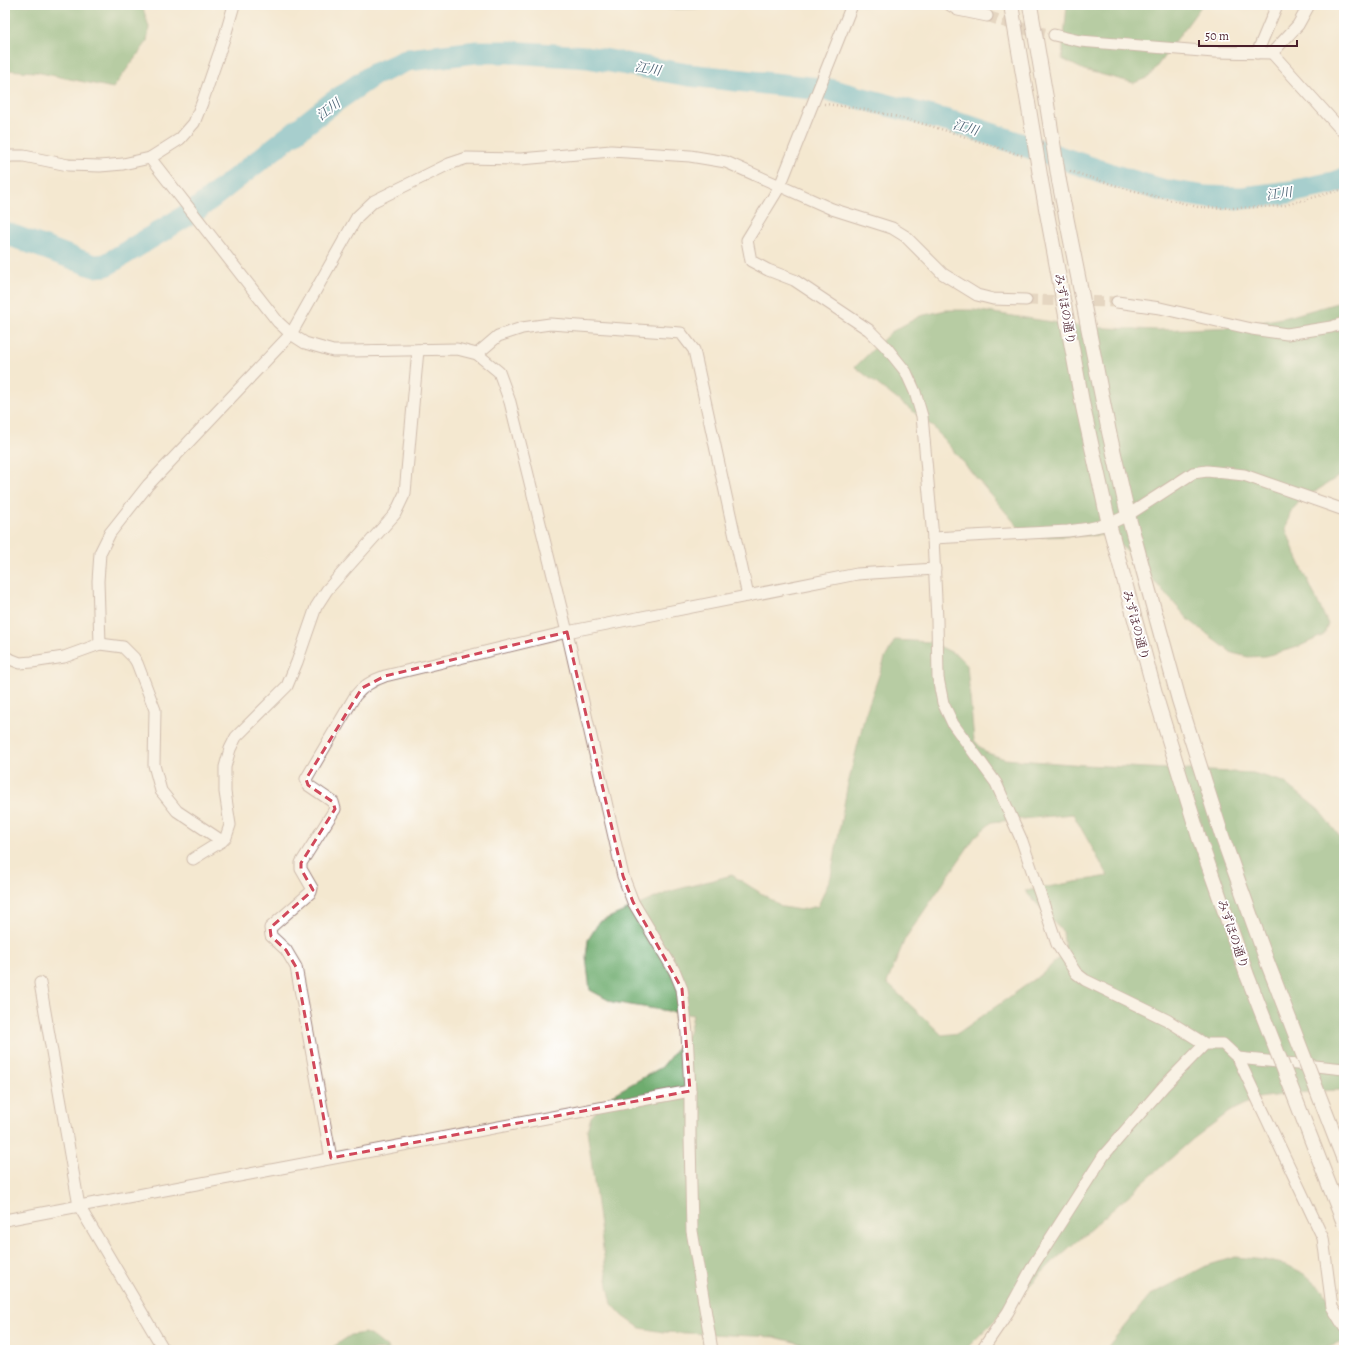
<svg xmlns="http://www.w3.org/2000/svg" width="1349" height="1355" font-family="Alegreya,'Noto Serif JP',serif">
	<rect width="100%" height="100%" fill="#fff"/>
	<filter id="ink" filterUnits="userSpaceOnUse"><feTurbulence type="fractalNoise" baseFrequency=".025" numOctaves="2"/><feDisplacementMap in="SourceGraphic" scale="8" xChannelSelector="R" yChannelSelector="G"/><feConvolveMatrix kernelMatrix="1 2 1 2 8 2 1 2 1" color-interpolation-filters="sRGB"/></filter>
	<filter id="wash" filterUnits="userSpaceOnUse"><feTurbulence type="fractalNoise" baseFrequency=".012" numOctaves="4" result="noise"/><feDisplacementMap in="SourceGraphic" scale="16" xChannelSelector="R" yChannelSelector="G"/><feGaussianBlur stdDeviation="0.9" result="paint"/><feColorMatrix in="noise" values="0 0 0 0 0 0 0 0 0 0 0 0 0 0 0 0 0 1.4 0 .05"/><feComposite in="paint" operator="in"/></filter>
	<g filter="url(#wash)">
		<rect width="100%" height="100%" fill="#f4e8d0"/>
		<!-- forest -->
		<g fill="#6eac6e" stroke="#5c664c" fill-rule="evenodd">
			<polygon points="5,5 142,5 149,27 147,42 113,88 36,72 5,70"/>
			<polygon points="652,5 720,5 719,8 671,9"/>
			<polygon points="1067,5 1202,5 1149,77 1134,83 1084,70 1062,59"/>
			<polygon points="1344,301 1344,473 1299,502 1290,513 1286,529 1295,553 1328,624 1324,635 1298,647 1266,656 1248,657 1232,653 1189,620 1128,552 1106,535 1034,537 1020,529 933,427 855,367 891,332 920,316 946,310 974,310 1085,327 1158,330 1236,327 1291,316"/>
			<path d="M895 640 931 642 957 655 967 665 974 740 985 752 1005 759 1085 765 1253 773 1284 782 1318 809 1344 842V1090L1315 1091 1258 1098 1229 1112 1193 1139 1054 1261 965 1350H821L814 1347 774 1337 663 1332 640 1328 623 1316 612 1304 608 1286 587 1130 591 1117 610 1096 662 1067 689 1033 693 1015 612 1002 590 990 586 957 588 940 599 922 671 891 732 875 783 907 800 910 818 906 831 876 847 788 865 715 885 658ZM1073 814 1108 876 1025 891 1063 932 1065 952 1042 974 958 1033 942 1035 887 983 905 939 975 837 992 822Z"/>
			<polygon points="1235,1257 1265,1260 1287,1265 1305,1274 1323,1290 1344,1327 1344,1342 1320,1350 1105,1350 1149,1296 1206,1266"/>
			<polygon points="365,1333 375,1338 390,1350 328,1350 351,1335"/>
		</g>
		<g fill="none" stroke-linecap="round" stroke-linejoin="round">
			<!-- river -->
			<polyline stroke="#4ab0c9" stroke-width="23" points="5,233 94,266 106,265 197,209 331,104 373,75 408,60 477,52 509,52 587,57 688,75 830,90 967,126 1115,176 1162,190 1206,197 1242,198 1290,192 1333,183 1344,179"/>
		</g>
	</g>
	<g filter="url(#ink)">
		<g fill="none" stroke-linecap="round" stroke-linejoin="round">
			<!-- minor-tunnel -->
			<g stroke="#d2c0af" stroke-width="11" stroke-dasharray="11 5.5" stroke-linecap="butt">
				<polyline points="987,16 1028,30 1054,35"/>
				<polyline points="1026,300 1117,302"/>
			</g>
			<defs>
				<g id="minor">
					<polyline points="852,5 780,186 747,240 751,261 768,270 794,280 869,330 886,347 906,372 915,392 922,416 933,538 937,620 938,678 943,703 953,724 996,783 1022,841 1057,944 1076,973 1085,980 1167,1020 1205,1044 1223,1044 1238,1058 1323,1238 1332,1307 1344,1327"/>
					<polyline points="950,5 958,10 987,16"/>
					<polyline points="1054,35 1080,41 1214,52 1272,53 1298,25 1309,5"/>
					<polyline points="1257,53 1277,5"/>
					<polyline points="1272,53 1344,133"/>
					<polyline points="150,158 278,322 291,334 305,343 333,351 352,351 457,349 477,354 499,372 510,402 567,632 623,876 633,902 675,972 682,989 687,1033 690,1091 690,1139 692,1231 712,1350"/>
					<polyline points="5,159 10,156 24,156 68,165 100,166 123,164 150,158 180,139 194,123 202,103 225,36 234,5"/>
					<polyline points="1117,302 1160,308 1252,329 1287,334 1331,327 1344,323"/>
					<polyline points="477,354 498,336 522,328 550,324 681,333 694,350 748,596"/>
					<polyline points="933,538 1068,531 1090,528 1109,524 1128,515 1193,473 1207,471 1244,475 1344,510"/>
					<polyline points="100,644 98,581 100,553 110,533 148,485 291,334 357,217 374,201 449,164 467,158 521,159 611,151 690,156 726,162 832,209 892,228 905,236 943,274 977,295 993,299 1026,300"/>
					<polyline points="5,657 20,663 32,662 64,657 100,644 123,647 134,658 137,663 155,710 154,765 161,791 177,811 222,841"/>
					<polyline points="193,859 222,841 226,837 230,825 225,792 225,767 230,749 236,737 287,686 297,662 316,607 327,590 395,514 405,493 418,350"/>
					<polyline points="40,983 79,1206 164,1350"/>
					<polyline points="1238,1058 1344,1069"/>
					<path d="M331 1158 296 967 286 950 271 936 270 928 311 892 312 888 301 869V863L335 809 333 802 308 785 306 779 355 696C364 685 373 680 385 676L567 632 857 574 935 569"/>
					<polyline points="5,1220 690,1091"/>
					<polyline points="982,1350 1008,1312 1034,1264 1104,1155 1164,1086 1205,1044"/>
				</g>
				<g id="tertiary">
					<polyline points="1011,5 1028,103"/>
					<polyline points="1030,5 1046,98"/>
					<polyline points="1041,181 1083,407 1109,524 1158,704 1201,844 1247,975"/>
					<polyline points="1059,181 1109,432 1128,515 1179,700 1222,836 1268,964"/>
				</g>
			</defs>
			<!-- minor casing -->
			<use href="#minor" stroke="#9f847e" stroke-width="13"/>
			<!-- tertiary casing -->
			<use href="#tertiary" stroke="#9f847e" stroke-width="16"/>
			<!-- path -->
			<g stroke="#9f847e" stroke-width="2.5" stroke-dasharray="1 3" stroke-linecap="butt">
				<path d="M824 104C893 110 958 135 1024 156"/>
				<polyline points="1070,171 1127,189 1198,207 1234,208 1282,206 1344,189"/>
			</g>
			<!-- minor -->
			<use href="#minor" stroke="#fff" stroke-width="11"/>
			<!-- tertiary -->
			<use href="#tertiary" stroke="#fff" stroke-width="14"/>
			<defs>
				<g id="tertiary-bridge">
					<polyline points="1046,98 1059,181"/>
					<polyline points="1028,103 1041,181"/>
					<polyline points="1268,964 1344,1160"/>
					<polyline points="1247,975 1344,1223"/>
				</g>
			</defs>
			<!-- tertiary-bridge casing -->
			<use href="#tertiary-bridge" stroke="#9f847e" stroke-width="16" stroke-linecap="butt"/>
			<!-- tertiary-bridge -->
			<use href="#tertiary-bridge" stroke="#fff" stroke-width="14"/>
		</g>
	</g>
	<!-- marked area -->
	<path d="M0 0H1349V1355H0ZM567 632 623 876 633 902 682 989 690 1091 331 1158 296 967 286 950 271 936 270 928 313 890 301 869V863L335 809 333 802 308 785 306 779 362 688 385 676Z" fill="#f4e8d0" fill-opacity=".55" fill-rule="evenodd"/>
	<path fill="none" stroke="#d1495b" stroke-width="3" stroke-dasharray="8 5" stroke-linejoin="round" d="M567 632 623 876 633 902 682 989 690 1091 331 1158 296 967 286 950 271 936 270 928 313 890 301 869V863L335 809 333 802 308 785 306 779 362 688 385 676Z"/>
	<g text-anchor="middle" stroke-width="3.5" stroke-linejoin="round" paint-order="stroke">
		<!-- street labels -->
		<g font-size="12" fill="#4a1f2b" stroke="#fff">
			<text transform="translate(1065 309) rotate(80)" y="4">みずほの通り</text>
			<text transform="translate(1136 625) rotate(75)" y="4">みずほの通り</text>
			<text transform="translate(1233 934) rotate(71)" y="4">みずほの通り</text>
		</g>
		<!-- water labels -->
		<g font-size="13" font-style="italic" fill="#4a6072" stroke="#fff">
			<text transform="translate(648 68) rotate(10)" y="5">江川</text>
			<text transform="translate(328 109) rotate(-37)" y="5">江川</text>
			<text transform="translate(966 127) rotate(16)" y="5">江川</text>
			<text transform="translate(1279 193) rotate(-8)" y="5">江川</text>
		</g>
	</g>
	<!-- margin -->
	<rect width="1349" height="1355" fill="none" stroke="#fff" stroke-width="20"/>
	<!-- scale -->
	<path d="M1199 40v6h98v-6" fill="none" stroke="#4a1f2b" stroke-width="2"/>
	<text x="1205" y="40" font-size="12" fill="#4a1f2b" stroke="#ffffff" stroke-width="3" paint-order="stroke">50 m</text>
</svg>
